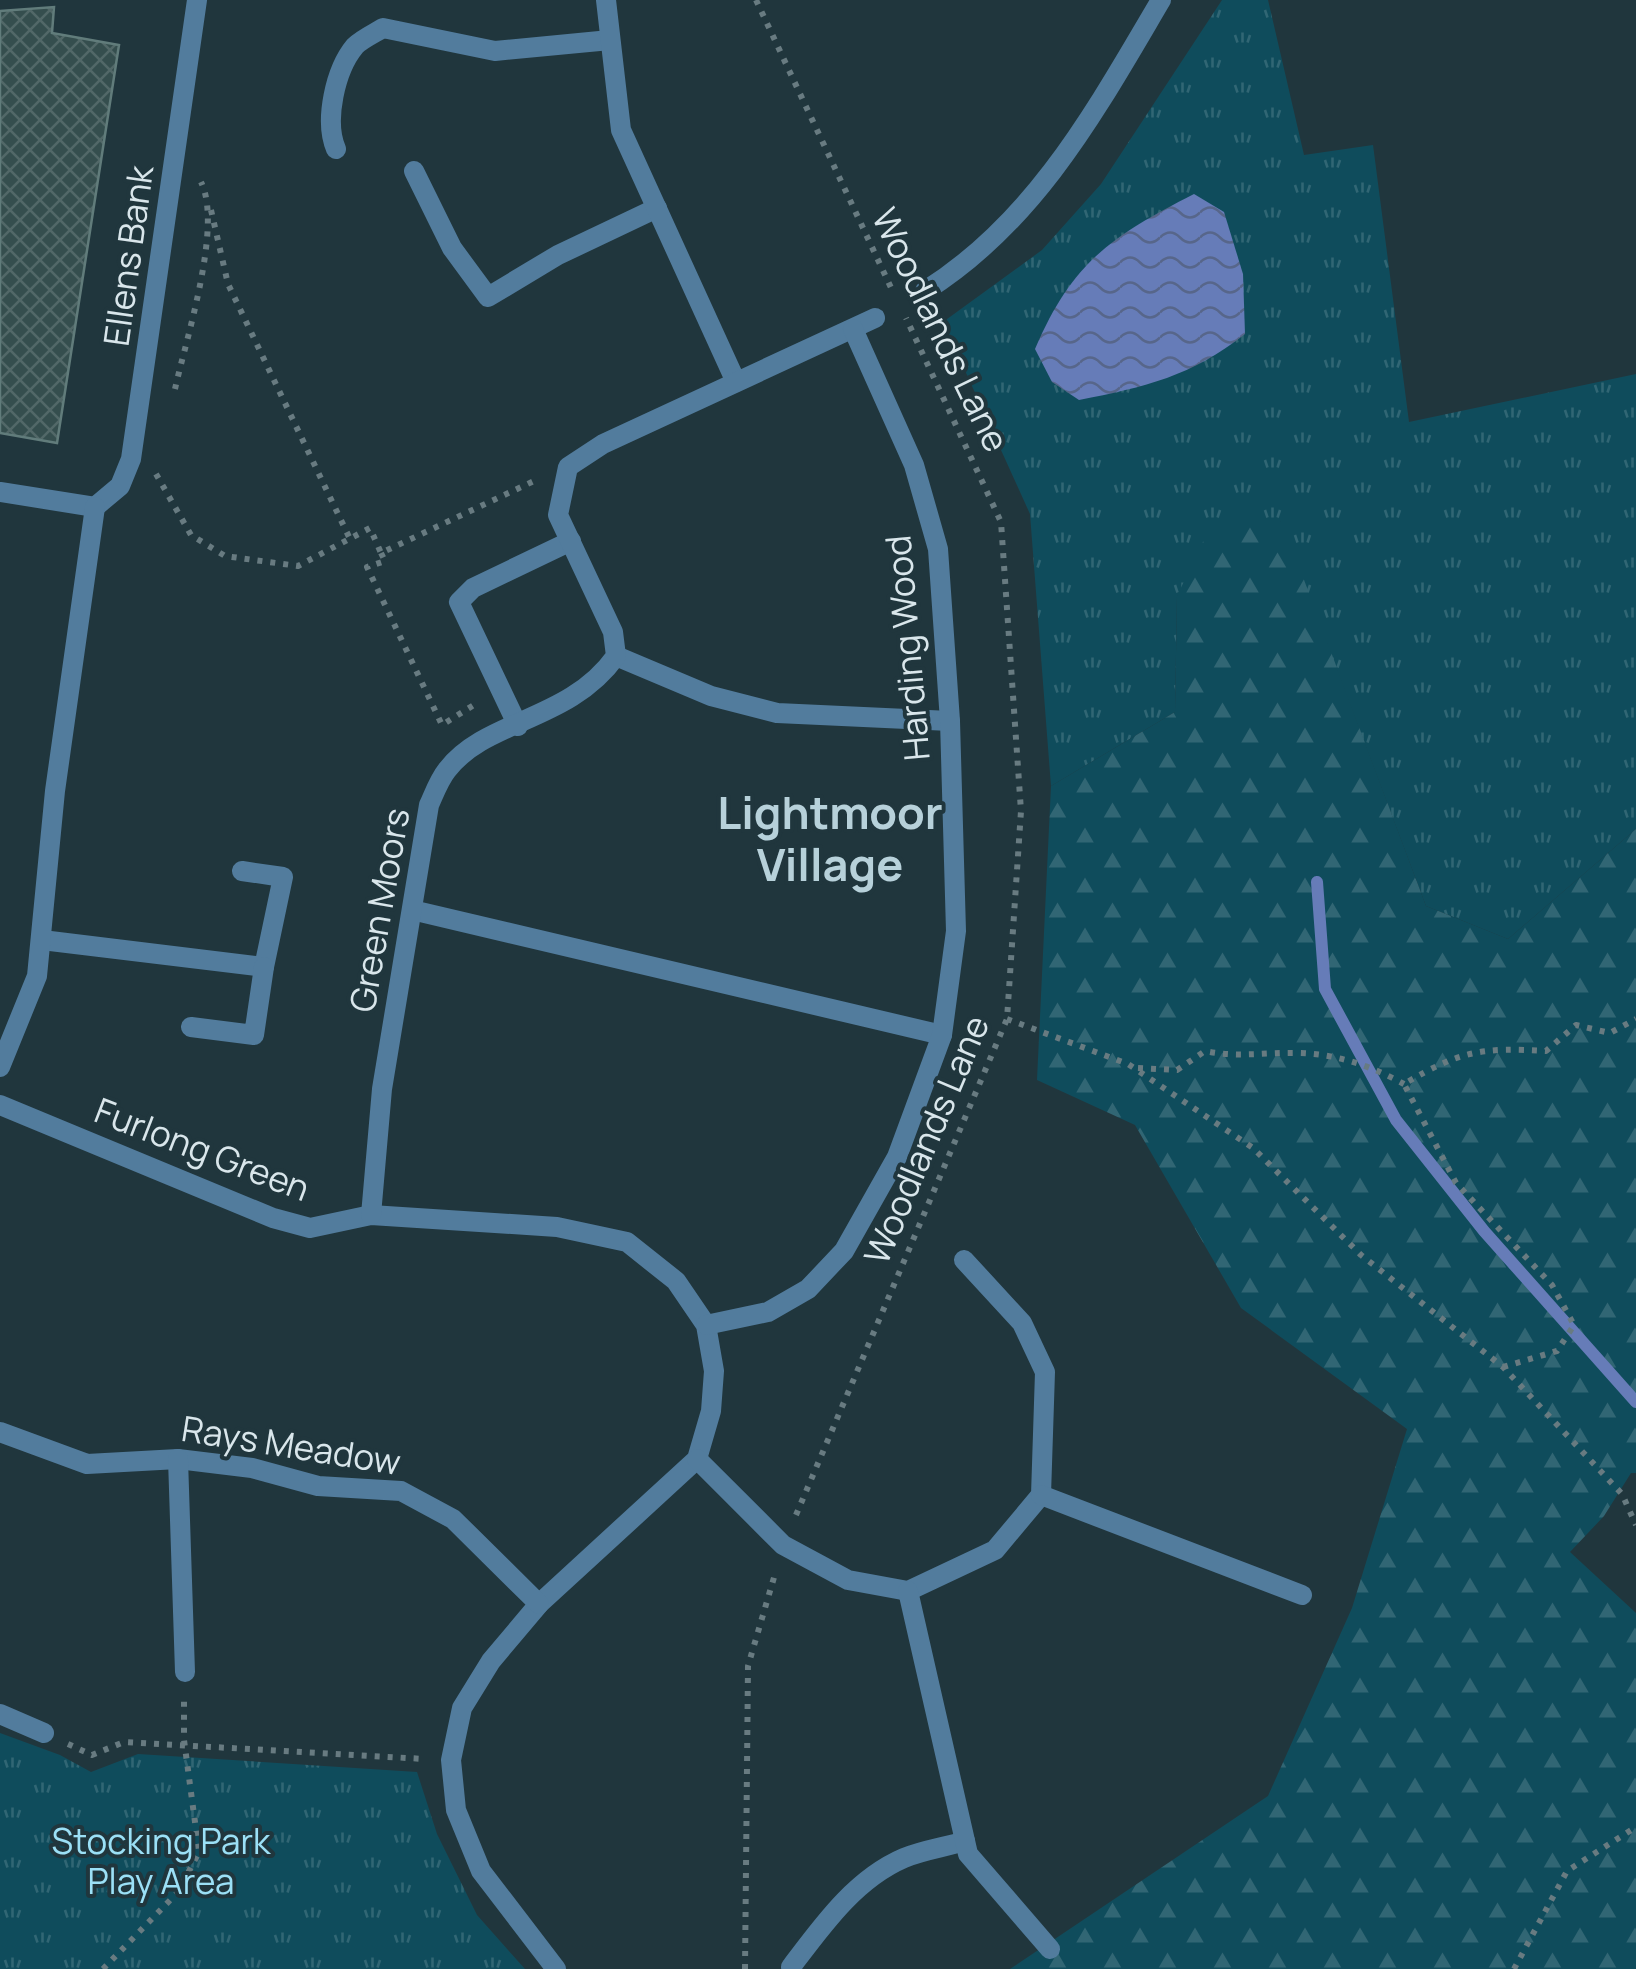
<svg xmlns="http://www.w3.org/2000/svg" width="1636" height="1969" font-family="Manrope,sans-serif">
	<defs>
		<pattern id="grass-tufts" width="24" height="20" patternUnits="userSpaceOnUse" patternTransform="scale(2.5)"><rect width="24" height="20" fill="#0f4c5c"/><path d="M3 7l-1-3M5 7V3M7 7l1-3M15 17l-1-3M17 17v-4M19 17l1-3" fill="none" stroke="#316674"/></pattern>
		<pattern id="forest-firs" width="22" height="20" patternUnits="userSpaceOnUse" patternTransform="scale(2.5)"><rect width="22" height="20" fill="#0f4c5c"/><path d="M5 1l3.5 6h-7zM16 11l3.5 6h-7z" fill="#316674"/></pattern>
		<pattern id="water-waves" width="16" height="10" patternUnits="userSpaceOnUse" patternTransform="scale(2.5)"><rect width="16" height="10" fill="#667cb8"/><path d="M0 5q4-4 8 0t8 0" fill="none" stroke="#57668a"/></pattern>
		<pattern id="building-cross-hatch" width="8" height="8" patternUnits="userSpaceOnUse" patternTransform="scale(2.5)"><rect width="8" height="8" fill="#354e4e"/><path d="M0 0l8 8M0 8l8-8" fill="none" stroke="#526868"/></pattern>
	</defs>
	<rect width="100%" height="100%" fill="#20363d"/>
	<!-- grass -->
	<g fill="url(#grass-tufts)">
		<polygon points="1222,0 1268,0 1304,155 1373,145 1409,422 1636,374 1636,829 1508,939 1426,906 1281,521 1177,596 1175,712 1051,786 1030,514 943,322 1042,250 1101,184"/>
		<polygon points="0,1733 60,1755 91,1772 138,1754 417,1772 437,1834 477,1915 525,1969 0,1969"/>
	</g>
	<!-- forest -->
	<polygon fill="url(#forest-firs)" points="1282,521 1426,906 1508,939 1636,829 1636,1473 1631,1473 1604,1516 1570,1552 1636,1613 1636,1969 1010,1969 1268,1796 1352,1608 1407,1429 1241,1308 1135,1125 1037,1080 1051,786 1175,712 1177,596 1210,527"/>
	<!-- water -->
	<path fill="url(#water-waves)" d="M1194 194 1224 212 1243 274 1245 334C1192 376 1145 387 1079 400L1052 382 1035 349C1072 262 1112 236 1194 194Z"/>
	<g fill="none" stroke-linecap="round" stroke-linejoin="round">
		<!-- stream -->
		<polyline stroke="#667cb8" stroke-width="12" points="1317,882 1325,989 1396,1120 1484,1231 1636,1402"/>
	</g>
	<!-- building -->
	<polygon fill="url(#building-cross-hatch)" stroke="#617c7b" stroke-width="2.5" points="54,7 52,33 119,45 57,443 0,433 0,11"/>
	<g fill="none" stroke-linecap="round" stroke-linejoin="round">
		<!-- path -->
		<g stroke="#687b81" stroke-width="6" stroke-dasharray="5 8" stroke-linecap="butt">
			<polyline points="756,0 894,294"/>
			<polyline points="211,210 228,284 350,539"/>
			<path d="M175 389C186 339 223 226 201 182"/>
			<polyline points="156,474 191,535 225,556 298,566 370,528 381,553 534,481"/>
			<polyline points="381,553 385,561 367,567 442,725 477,703"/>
			<polyline points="1007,1019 1128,1064 1253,1148 1361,1255 1503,1367 1622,1494 1636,1525"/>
			<path d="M1138 1068 1177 1070 1205 1051C1238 1058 1266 1052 1299 1053 1337 1054 1371 1066 1404 1084"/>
			<path d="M1503 1367 1557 1351 1574 1325 1552 1285 1456 1183 1404 1084C1460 1051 1481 1047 1546 1051L1576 1025 1610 1033 1636 1019"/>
			<polyline points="796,1515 1007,1019 1021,811 1001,522 906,318"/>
			<polyline points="68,1744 92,1755 124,1742 425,1759"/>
			<polyline points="103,1969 178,1892 199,1852 184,1740 184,1699"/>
			<polyline points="745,1969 748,1666 775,1574"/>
			<polyline points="1514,1969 1567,1871 1636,1827"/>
		</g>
		<!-- service -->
		<g stroke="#527c9d" stroke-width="20">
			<path d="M336 149C324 121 335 70 355 46 362 39 375 33 383 28L495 51 610 40"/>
			<polyline points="414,171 452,248 488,297 558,255 657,208"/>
			<polyline points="518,726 459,602 473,588 571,541"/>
			<polyline points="0,1714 44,1733"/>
			<path d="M791 1967C822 1926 855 1879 904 1858 923 1850 946 1847 965 1841"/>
		</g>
		<!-- minor -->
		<g stroke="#527c9d" stroke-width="20">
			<polyline points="606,0 621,130 736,382"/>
			<path d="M925 291C1036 221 1096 110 1161 0"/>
			<polyline points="0,492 95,507"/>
			<polyline points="95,507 120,486 131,459 197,0"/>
			<polyline points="616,656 711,696 777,713 950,721"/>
			<polyline points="412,910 942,1035"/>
			<polyline points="42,940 264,967 283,877 242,871"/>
			<polyline points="191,1027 254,1035 264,967"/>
			<polyline points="0,1067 37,976 55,791 95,507"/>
			<polyline points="0,1105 273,1218 310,1228 371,1215 557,1227 627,1242 676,1281 706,1325 714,1371 711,1411 697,1459 539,1604 491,1661 462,1708 451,1760 456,1810 481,1871 556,1969"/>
			<path d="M371 1215 382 1089 429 805C434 794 439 780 447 770 486 719 569 722 616 656L613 632 558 515 568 467 603 444 875 318"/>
			<polyline points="706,1325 768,1312 808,1289 844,1251 897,1157 942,1035 956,931 950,721 938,549 914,465 853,329"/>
			<polyline points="0,1432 87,1464 178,1459 252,1468 318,1486 401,1491 453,1519 539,1604"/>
			<polyline points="178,1459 185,1672"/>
			<polyline points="697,1459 783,1545 848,1580 908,1591 995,1550 1041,1495 1045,1372 1022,1323 964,1260"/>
			<polyline points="1041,1495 1302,1595"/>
			<polyline points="908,1591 968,1854 1050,1949"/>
		</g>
	</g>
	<g text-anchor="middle" stroke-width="8" stroke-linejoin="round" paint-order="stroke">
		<!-- street labels -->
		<g font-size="35" fill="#d9e6eb" stroke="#20363d">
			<text transform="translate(129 256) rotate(-82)" y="12">Ellens Bank</text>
			<text transform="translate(940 330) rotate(64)" y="12">Woodlands Lane</text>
			<text transform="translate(908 648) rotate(-95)" y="12">Harding Wood</text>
			<text transform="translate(380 910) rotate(-80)" y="12">Green Moors</text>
			<text transform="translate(927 1140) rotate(-67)" y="12">Woodlands Lane</text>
			<text transform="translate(202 1150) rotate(21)" y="12">Furlong Green</text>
			<text transform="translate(291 1446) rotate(9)" y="12">Rays Meadow</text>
		</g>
		<!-- park labels -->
		<g font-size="35" fill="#9be0f6" stroke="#20363d">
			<text x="161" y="1854">Stocking Park<tspan x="161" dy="40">Play Area</tspan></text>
		</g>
		<!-- district labels -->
		<g font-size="45" font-weight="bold" fill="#b7d1da" stroke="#20363d">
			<text x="830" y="829">Lightmoor<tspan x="830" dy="52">Village</tspan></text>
		</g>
	</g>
</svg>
